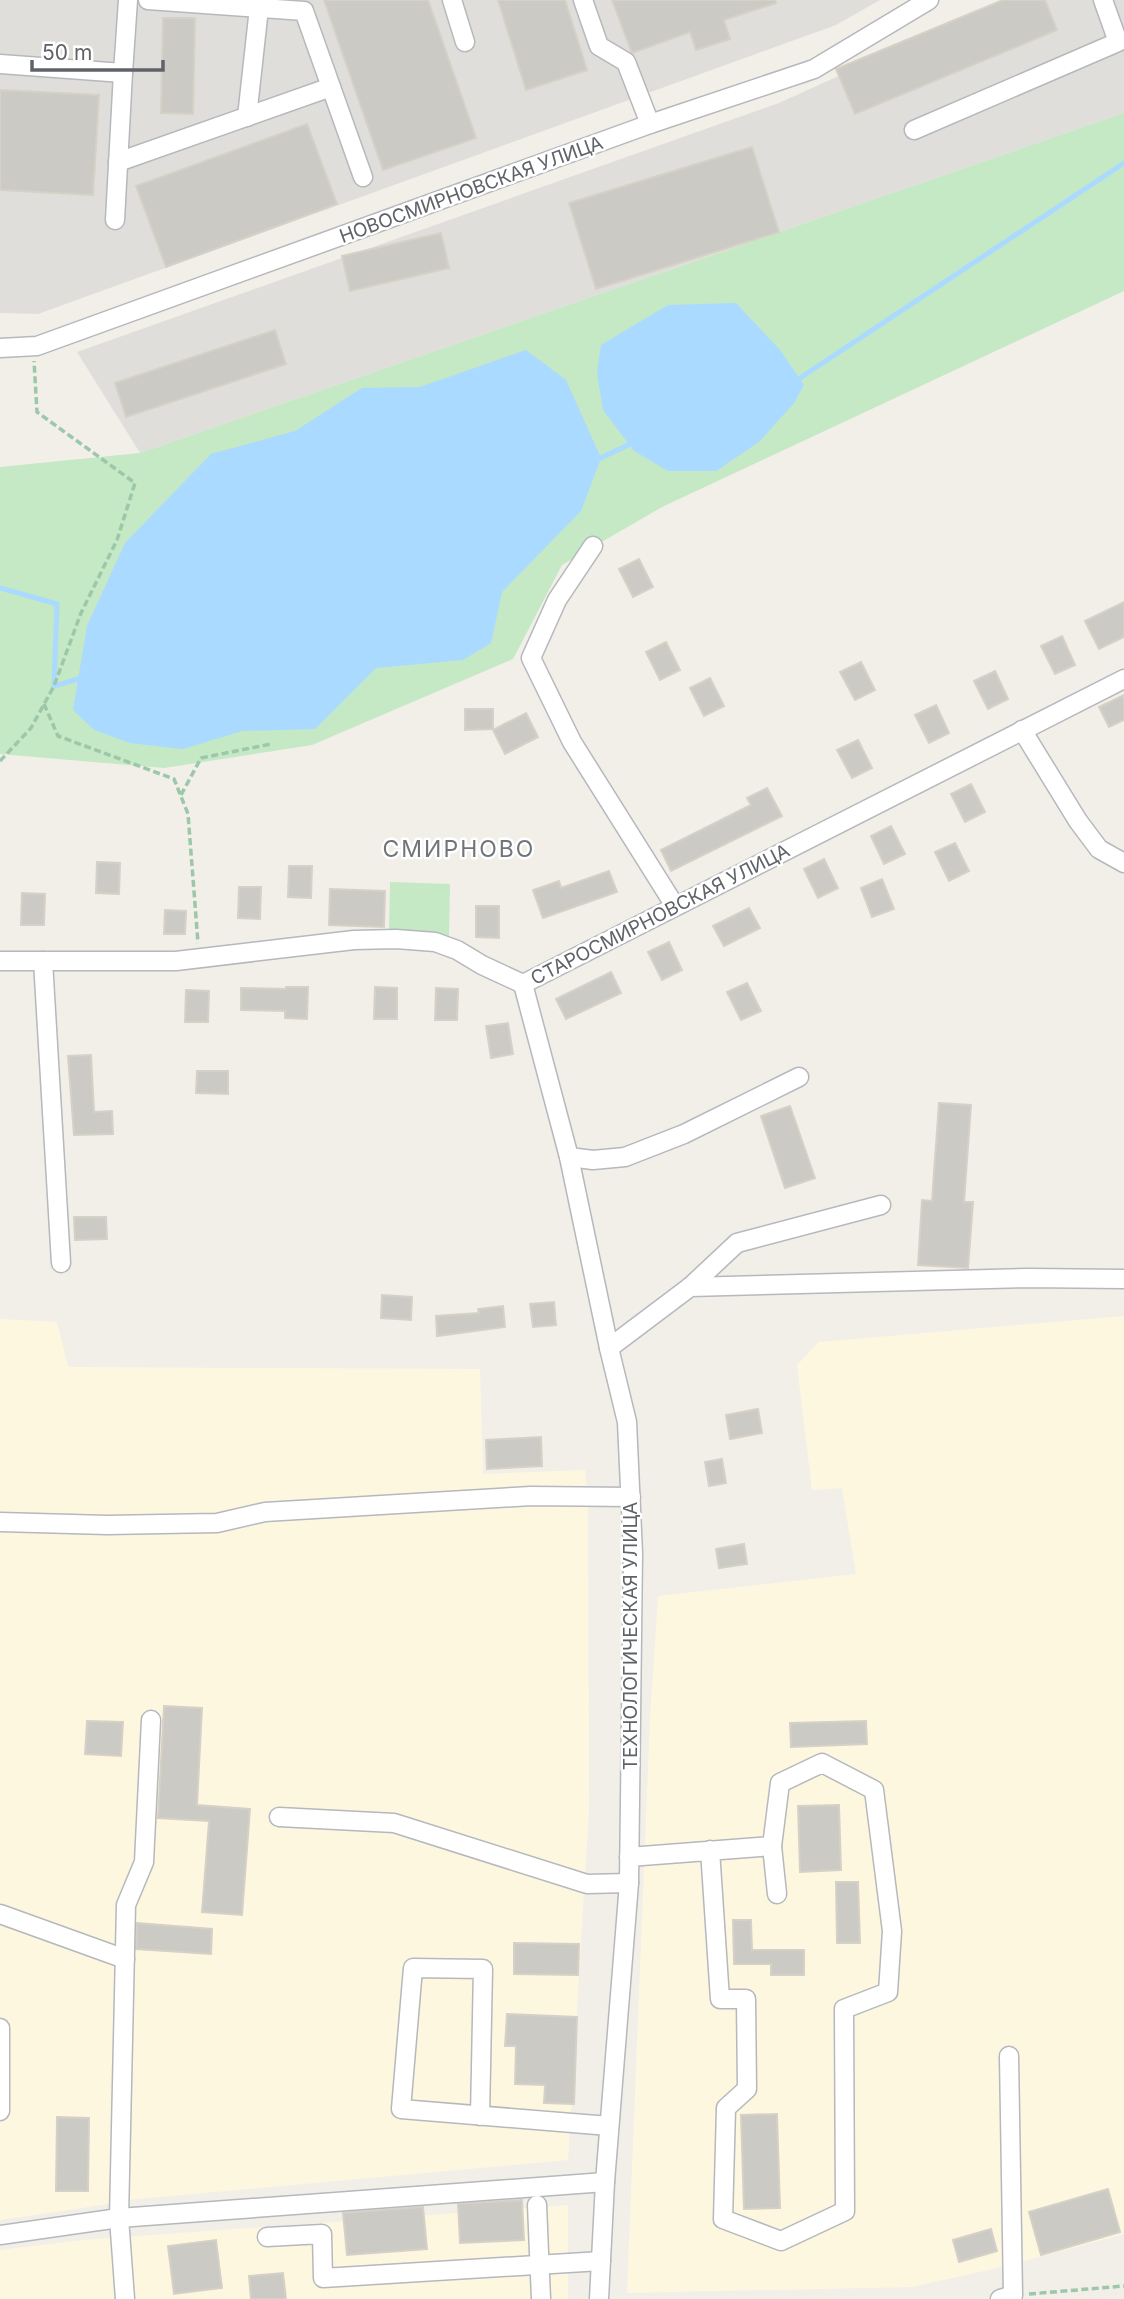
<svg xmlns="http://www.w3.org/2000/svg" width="1124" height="2299" font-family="Inter,sans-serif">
	<rect width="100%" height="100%" fill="#f1efe8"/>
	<!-- commercial -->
	<g fill="#fef7e0">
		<polygon points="1124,1316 1124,2234 997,2268 912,2287 627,2293 650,1719 658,1596 856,1574 842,1488 812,1490 797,1365 819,1342"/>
		<polygon points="0,1319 57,1322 68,1367 480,1369 483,1474 585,1470 588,1505 589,1808 568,2160 126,2200 102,2205 0,2220"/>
		<polygon points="568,2205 568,2299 0,2299 0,2250 83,2240"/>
	</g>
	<!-- industrial -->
	<g fill="#e0deda">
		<polygon points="0,0 880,0 836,25 38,314 0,313"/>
		<polygon points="1006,0 1124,0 1124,113 140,453 77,352 779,103"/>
	</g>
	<!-- green -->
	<g fill="#c5e8c5">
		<polygon points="1124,113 1124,291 662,507 562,565 513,659 312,745 164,768 0,754 0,467 140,453"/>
		<polygon points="390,882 450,884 449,936 389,934"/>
	</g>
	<!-- water -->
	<g fill="#aadaff">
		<polygon points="736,303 780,350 804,385 794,403 759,442 716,471 668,471 634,451 603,410 597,372 601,345 668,305"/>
		<polygon points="526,350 566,380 601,458 581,511 502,592 491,643 463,660 376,668 315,729 242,731 183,749 130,743 94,730 73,710 87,626 125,543 211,454 295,431 362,388 420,387"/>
	</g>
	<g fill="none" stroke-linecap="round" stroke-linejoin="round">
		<!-- stream -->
		<g stroke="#aadaff" stroke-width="5">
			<polyline points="794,382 1124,163"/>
			<polyline points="596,460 635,442"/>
			<polyline points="0,588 57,604 54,686 85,677"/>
		</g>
	</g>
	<!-- building -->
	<g fill="#cccac5" stroke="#d6d1c6" stroke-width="2">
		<polygon points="324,0 428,0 476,138 383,170"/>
		<polygon points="498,0 565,0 587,70 526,90"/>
		<polygon points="612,0 775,0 776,3 724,20 730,39 696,50 690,32 632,53"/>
		<polygon points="1003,0 1045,0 1057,30 855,114 836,69"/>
		<polygon points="163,18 195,18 193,114 161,113"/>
		<polygon points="0,90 99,95 93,195 0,190"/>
		<polygon points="307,124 337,204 166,267 136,186"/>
		<polygon points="752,147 779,232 596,289 569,203"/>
		<polygon points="441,233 449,268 350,291 342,256"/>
		<polygon points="275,330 286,364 126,417 115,383"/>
		<polygon points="639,559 653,587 633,597 619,569"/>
		<polygon points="1124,602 1124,637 1099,649 1085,621"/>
		<polygon points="1062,636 1075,665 1055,674 1041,646"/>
		<polygon points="666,642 680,670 660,680 646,652"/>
		<polygon points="861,662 875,690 855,700 840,672"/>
		<polygon points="995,671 1008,699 988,709 974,681"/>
		<polygon points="710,678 724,706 704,716 690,688"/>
		<polygon points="1124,695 1124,720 1109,727 1099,707"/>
		<polygon points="936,705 949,733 929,743 915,715"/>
		<polygon points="465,709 493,709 493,729 465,730"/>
		<polygon points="526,713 538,737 505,754 493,730"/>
		<polygon points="858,740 872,768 852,778 837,750"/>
		<polygon points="971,784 985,812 965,822 951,794"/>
		<polygon points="767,788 782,816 671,871 661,850 751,805 747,798"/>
		<polygon points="891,826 905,854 884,864 871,836"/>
		<polygon points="955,843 969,871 949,881 935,852"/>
		<polygon points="824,859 838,888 818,898 804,869"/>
		<polygon points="97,862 120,863 119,894 96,893"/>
		<polygon points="289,866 312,866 311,898 288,897"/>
		<polygon points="609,871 617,892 543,918 533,890 559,881 561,888"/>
		<polygon points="882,879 894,909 872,917 861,888"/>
		<polygon points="239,887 261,887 260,919 238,918"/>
		<polygon points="330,889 385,891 384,927 329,925"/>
		<polygon points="22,893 45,894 44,925 21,925"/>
		<polygon points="476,906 499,906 499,938 476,937"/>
		<polygon points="749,908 760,928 724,946 713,926"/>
		<polygon points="165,910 186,911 185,934 164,934"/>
		<polygon points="669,942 682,970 662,980 648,952"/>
		<polygon points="611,972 621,993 566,1019 556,999"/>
		<polygon points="747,983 761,1011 741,1020 727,992"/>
		<polygon points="286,987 308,987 307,1019 285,1018 285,1011 241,1010 241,988 286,989"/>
		<polygon points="375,987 397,988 397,1019 374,1019"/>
		<polygon points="436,988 458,989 457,1020 435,1020"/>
		<polygon points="186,990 209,991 208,1022 185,1022"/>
		<polygon points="508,1023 513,1054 491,1058 486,1026"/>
		<polygon points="91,1055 94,1112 112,1111 113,1134 74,1135 68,1056"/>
		<polygon points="197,1071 228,1071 228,1094 196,1093"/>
		<polygon points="939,1103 971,1105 964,1202 973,1202 968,1268 918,1265 922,1200 932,1201"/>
		<polygon points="790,1106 815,1178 785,1188 761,1116"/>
		<polygon points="74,1217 106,1217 107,1239 75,1240"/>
		<polygon points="382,1295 412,1297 411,1320 381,1318"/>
		<polygon points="554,1302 556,1325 533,1327 530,1304"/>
		<polygon points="503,1306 505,1327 437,1336 436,1316 479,1313 478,1309"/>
		<polygon points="758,1409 762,1433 730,1439 726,1415"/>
		<polygon points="541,1437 542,1466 487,1469 486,1440"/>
		<polygon points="722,1459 726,1483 709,1486 705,1462"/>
		<polygon points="744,1544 747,1564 719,1568 716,1549"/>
		<polygon points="164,1706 202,1708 197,1805 250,1809 242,1915 202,1912 209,1821 158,1818"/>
		<polygon points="87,1721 123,1722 121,1756 85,1754"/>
		<polygon points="866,1721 867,1744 791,1747 790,1723"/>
		<polygon points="839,1805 841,1870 800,1872 798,1806"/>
		<polygon points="836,1882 858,1882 860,1943 837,1943"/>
		<polygon points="733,1920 751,1920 752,1950 804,1950 804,1975 771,1975 771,1964 734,1964"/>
		<polygon points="137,1923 212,1929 211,1954 136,1949"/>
		<polygon points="514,1943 579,1944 578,1975 514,1974"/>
		<polygon points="507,2014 577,2017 574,2104 544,2103 545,2085 515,2084 516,2046 505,2046"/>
		<polygon points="777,2114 780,2208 744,2209 741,2115"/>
		<polygon points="57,2117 89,2118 88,2191 56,2191"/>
		<polygon points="1108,2189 1120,2232 1041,2255 1029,2212"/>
		<polygon points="522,2200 524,2240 460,2243 458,2204"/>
		<polygon points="423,2207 427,2249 347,2255 343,2213"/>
		<polygon points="991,2229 997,2251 959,2262 953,2240"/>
		<polygon points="216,2240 222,2288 174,2294 168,2246"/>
		<polygon points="283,2273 286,2299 251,2299 249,2276"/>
	</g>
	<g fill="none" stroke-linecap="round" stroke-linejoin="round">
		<defs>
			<g id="minor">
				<polyline points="148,0 304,11 363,177"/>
				<polyline points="452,0 465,42"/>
				<polyline points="583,0 599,46 626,62 650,124"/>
				<polyline points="0,64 123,73 128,0"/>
				<polyline points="247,117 259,8"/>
				<polyline points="914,130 1118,42 1103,0"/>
				<polyline points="118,162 331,87"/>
				<polyline points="115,220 123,73"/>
				<polyline points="0,348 37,346 650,124 814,69 929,0"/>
				<polyline points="593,546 557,600 531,658 572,742 675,906"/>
				<polyline points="1022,730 1078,821 1099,849 1124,863"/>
				<polyline points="0,961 176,961 354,940 396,939 435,942 457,950 482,965 523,984 1124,679"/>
				<polyline points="43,961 61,1263"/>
				<polyline points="523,984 569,1157 609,1348 627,1422 633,1553 629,1883 605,2182 599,2299"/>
				<polyline points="569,1157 593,1160 625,1157 684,1134 799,1077"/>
				<polyline points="690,1287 737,1243 881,1205"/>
				<polyline points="609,1348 690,1287 1028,1278 1124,1279"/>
				<polyline points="0,1522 107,1525 217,1523 265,1512 531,1496 631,1497"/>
				<polyline points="279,1817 394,1823 587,1884 629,1883"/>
				<polyline points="772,1846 777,1894"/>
				<polyline points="629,1857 772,1846 780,1783 822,1763 874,1790 892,1931 888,1992 844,2009 845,2211 781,2241 723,2219 726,2108 747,2089 746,1999 720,1999 710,1850"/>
				<polyline points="0,1914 125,1959"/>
				<polyline points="0,2028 0,2111"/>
				<polyline points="480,2116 483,1969 413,1968 401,2109 609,2126"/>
				<polyline points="537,2205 541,2299"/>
				<polyline points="0,2235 119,2218 605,2182"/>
				<polyline points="267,2237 322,2234 323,2278 601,2261"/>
				<polyline points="125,2299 119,2218 126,1905 144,1862 151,1720"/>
				<polyline points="1000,2299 1013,2295 1009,2056"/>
			</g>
		</defs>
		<!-- minor casing -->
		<use href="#minor" stroke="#b5b8bc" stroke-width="21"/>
		<!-- path -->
		<g stroke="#9cc7a9" stroke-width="3.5" stroke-dasharray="7 3.5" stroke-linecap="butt">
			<polyline points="44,704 58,736 174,779 188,814 198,943"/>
			<polyline points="0,761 31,728 54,686 81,613 117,540 135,483 37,412 34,361"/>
			<polyline points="181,795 201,758 271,744"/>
			<polyline points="1029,2294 1124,2286"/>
		</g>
		<!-- minor -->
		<use href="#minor" stroke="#fff" stroke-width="18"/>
	</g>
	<g text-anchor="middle" stroke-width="5" stroke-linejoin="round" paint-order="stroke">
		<!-- street labels -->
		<g font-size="19" fill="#5f6368" stroke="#fff">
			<text transform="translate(471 189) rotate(-20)" y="7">НОВОСМИРНОВСКАЯ УЛИЦА</text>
			<text transform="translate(660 914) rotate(-27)" y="7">СТАРОСМИРНОВСКАЯ УЛИЦА</text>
			<text transform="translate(630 1636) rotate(-90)" y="7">ТЕХНОЛОГИЧЕСКАЯ УЛИЦА</text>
		</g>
		<!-- quarter labels -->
		<g font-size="23" letter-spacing="2" fill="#70757a" stroke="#fff">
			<text x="459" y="857">СМИРНОВО</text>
		</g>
	</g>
	<!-- scale -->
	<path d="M32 60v10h131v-10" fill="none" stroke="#5f6368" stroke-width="3.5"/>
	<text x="42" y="60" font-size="21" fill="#5f6368" stroke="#ffffff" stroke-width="5" paint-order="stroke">50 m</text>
</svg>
